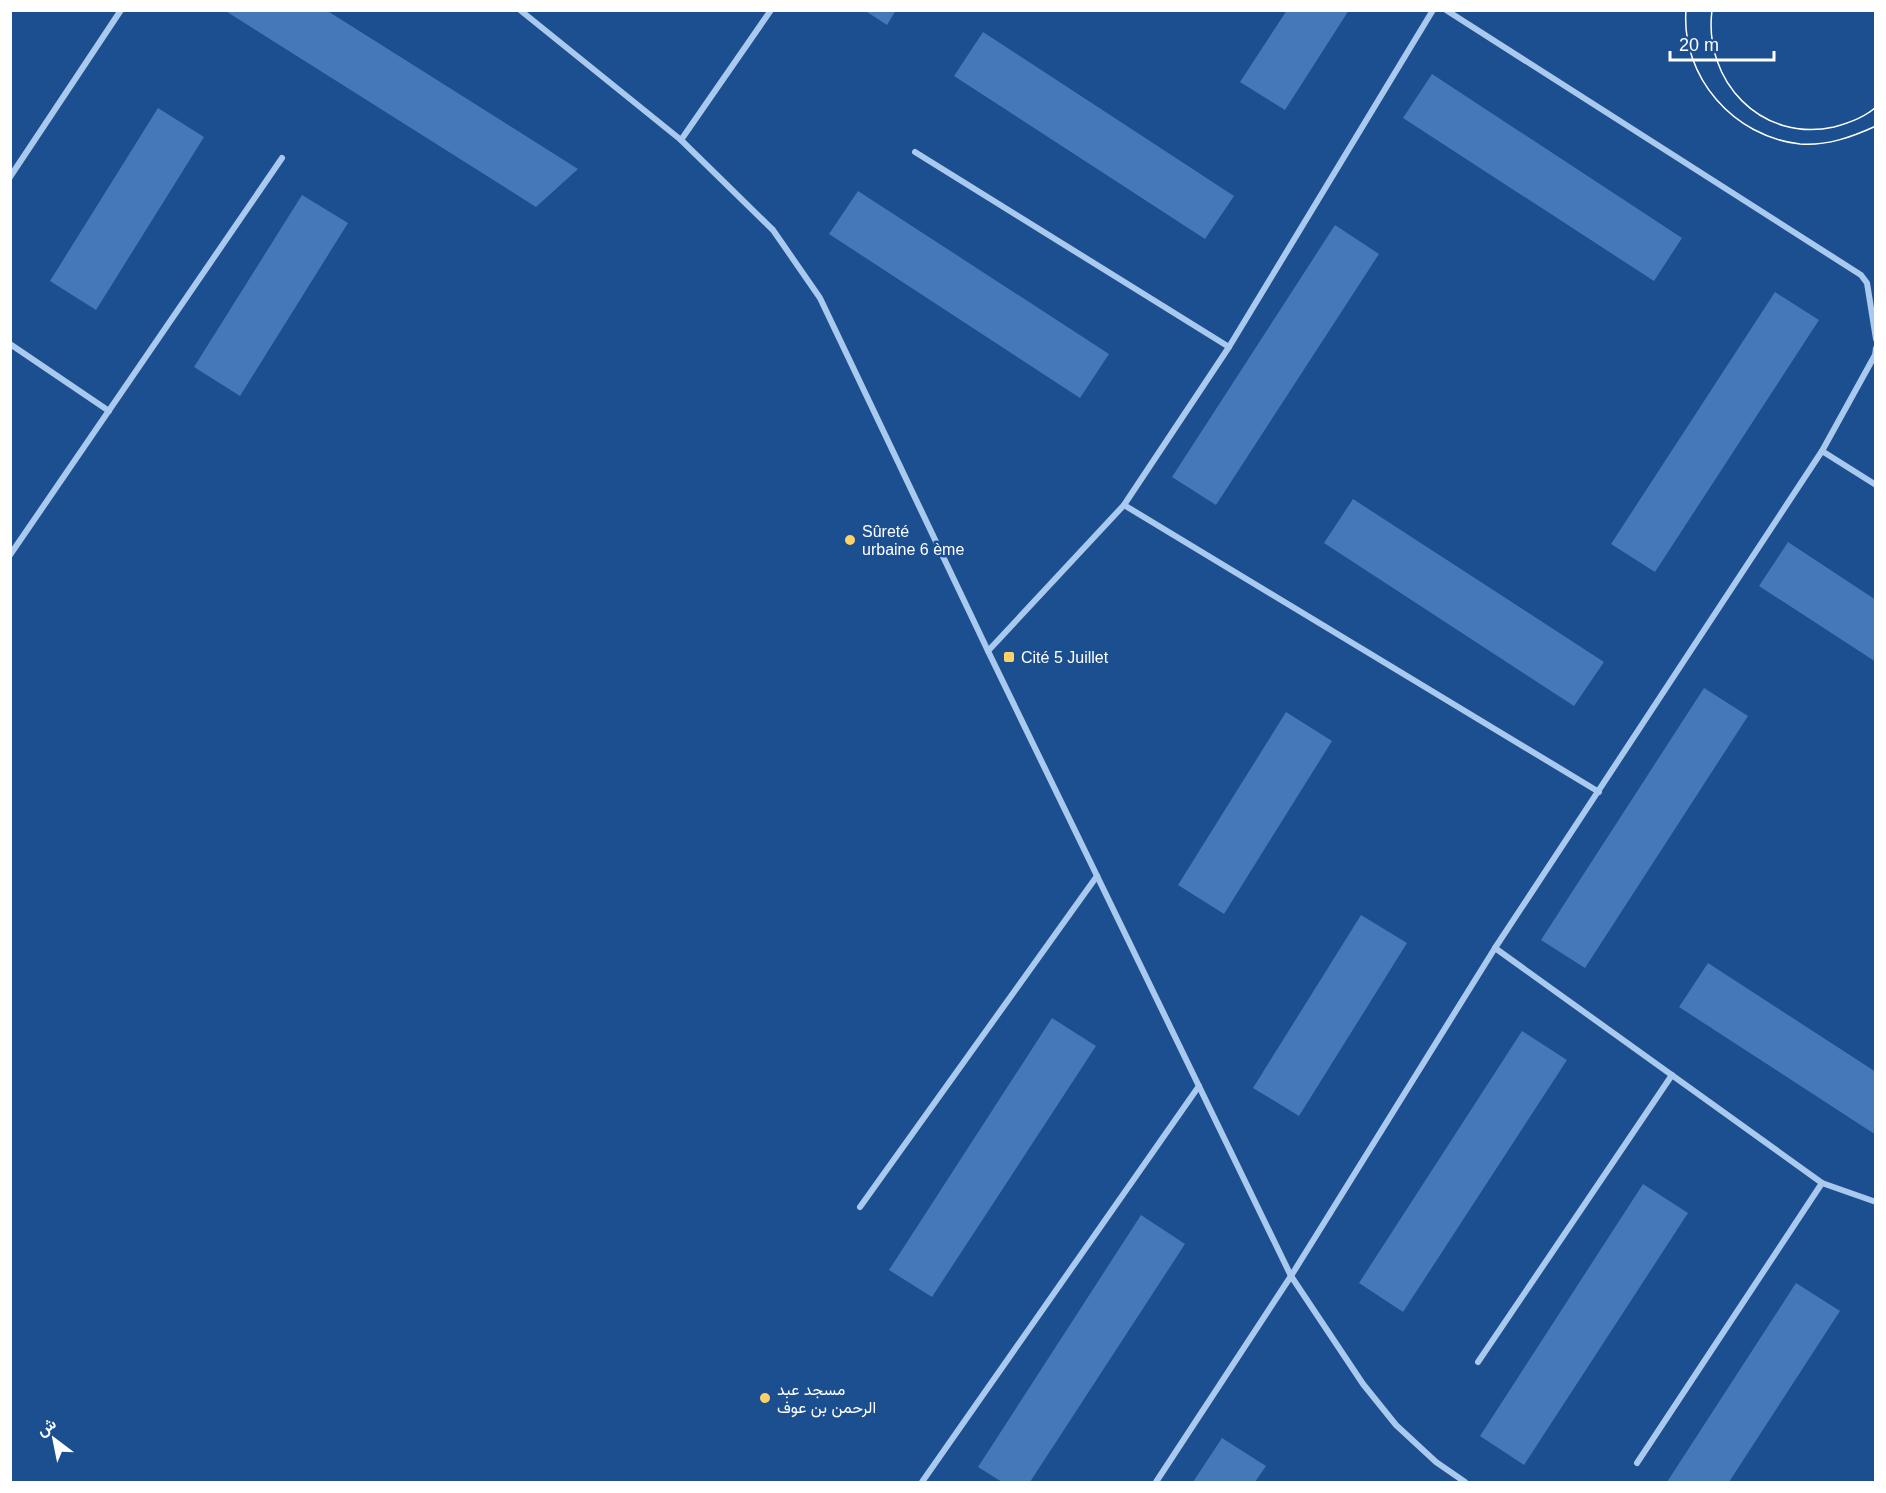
<svg xmlns="http://www.w3.org/2000/svg" width="1886" height="1493" font-family="Arial,Vazirmatn,sans-serif">
	<rect width="100%" height="100%" fill="#1b4f8f"/>
	<!-- building -->
	<g fill="#4478b7">
		<polygon points="224,10 326,10 578,169 536,207"/>
		<polygon points="864,10 896,10 887,25"/>
		<polygon points="1287,10 1349,10 1285,110 1240,82"/>
		<polygon points="983,32 1234,196 1205,239 954,76"/>
		<polygon points="1432,74 1682,238 1654,281 1403,118"/>
		<polygon points="158,108 204,137 96,310 50,281"/>
		<polygon points="858,191 1109,354 1080,398 829,234"/>
		<polygon points="302,195 348,223 240,396 194,367"/>
		<polygon points="1335,225 1379,254 1216,505 1172,477"/>
		<polygon points="1775,292 1819,320 1655,572 1611,544"/>
		<polygon points="1353,499 1604,662 1574,706 1324,543"/>
		<polygon points="1788,542 1876,600 1876,662 1759,586"/>
		<polygon points="1704,688 1748,716 1585,968 1541,940"/>
		<polygon points="1286,712 1332,741 1224,914 1178,885"/>
		<polygon points="1361,915 1407,943 1299,1116 1253,1088"/>
		<polygon points="1708,963 1876,1072 1876,1135 1679,1007"/>
		<polygon points="1052,1018 1096,1046 932,1297 889,1270"/>
		<polygon points="1522,1031 1567,1060 1403,1312 1359,1283"/>
		<polygon points="1643,1184 1688,1213 1524,1465 1480,1436"/>
		<polygon points="1141,1215 1185,1244 1030,1482 1002,1482 978,1467"/>
		<polygon points="1796,1283 1840,1311 1729,1482 1667,1482"/>
		<polygon points="1222,1438 1266,1466 1255,1482 1193,1482"/>
	</g>
	<g fill="none" stroke-linecap="round" stroke-linejoin="round">
		<!-- street -->
		<g stroke="#a9c9ee" stroke-width="6">
			<polyline points="520,10 681,140 773,230 820,298 988,651 1291,1276 1363,1384 1396,1425 1436,1462 1465,1482"/>
			<polyline points="1446,10 1861,275 1867,283 1876,339"/>
			<polyline points="681,140 771,10"/>
			<polyline points="915,152 1229,347"/>
			<polyline points="10,177 121,10"/>
			<polyline points="10,344 109,411"/>
			<polyline points="1822,451 1876,485"/>
			<polyline points="1124,505 1599,792"/>
			<polyline points="10,555 282,158"/>
			<polyline points="988,651 1124,505 1229,347 1433,10"/>
			<polyline points="1495,948 1822,1183 1637,1463"/>
			<polyline points="1822,1183 1876,1202"/>
			<polyline points="860,1207 1097,876"/>
			<polyline points="1478,1362 1672,1075"/>
			<polyline points="922,1482 1199,1086"/>
			<polyline points="1156,1482 1291,1276 1495,948 1822,451 1875,355 1876,348"/>
		</g>
		<!-- tram -->
		<g stroke="#fff" stroke-width="1.5">
			<path d="M1686 10C1681 77 1734 137 1800 144 1827 146 1852 137 1876 126"/>
			<path d="M1712 10C1703 81 1761 143 1834 127 1849 123 1864 118 1876 107"/>
		</g>
	</g>
	<!-- markers -->
	<g fill="#ffd166" stroke="#1b4f8f" stroke-width="2">
		<circle cx="850" cy="540" r="6"/>
		<rect x="1003" y="651" width="12" height="12" rx="3"/>
		<circle cx="765" cy="1398" r="6"/>
	</g>
	<g text-anchor="middle" stroke-width="5" stroke-linejoin="round" paint-order="stroke">
		<!-- poi labels -->
		<g font-size="16" fill="#fff" stroke="#1b4f8f" text-anchor="start">
			<text x="862" y="537">Sûreté<tspan x="862" dy="18">urbaine 6 ème</tspan></text>
			<text x="1021" y="663">Cité 5 Juillet</text>
			<text x="777" y="1395">مسجد عبد<tspan x="777" dy="18">الرحمن بن عوف</tspan></text>
		</g>
	</g>
	<!-- border -->
	<rect width="1886" height="1493" fill="none" stroke="#ffffff" stroke-width="24"/>
	<!-- north arrow -->
	<g transform="translate(54 1439) rotate(328)" stroke="#1b4f8f" stroke-width="4.5" paint-order="stroke">
	<path d="M0-4.5L10 22L0 15L-10 22Z" fill="#ffffff"/>
	<text y="-9" font-size="16" font-weight="bold" text-anchor="middle" fill="#ffffff">ش</text>
	</g>
	<!-- scale -->
	<path d="M1670 51v9h104v-9" fill="none" stroke="#ffffff" stroke-width="3"/>
	<text x="1679" y="51" font-size="18" fill="#ffffff" stroke="#1b4f8f" stroke-width="4.5" paint-order="stroke">20 m</text>
</svg>
